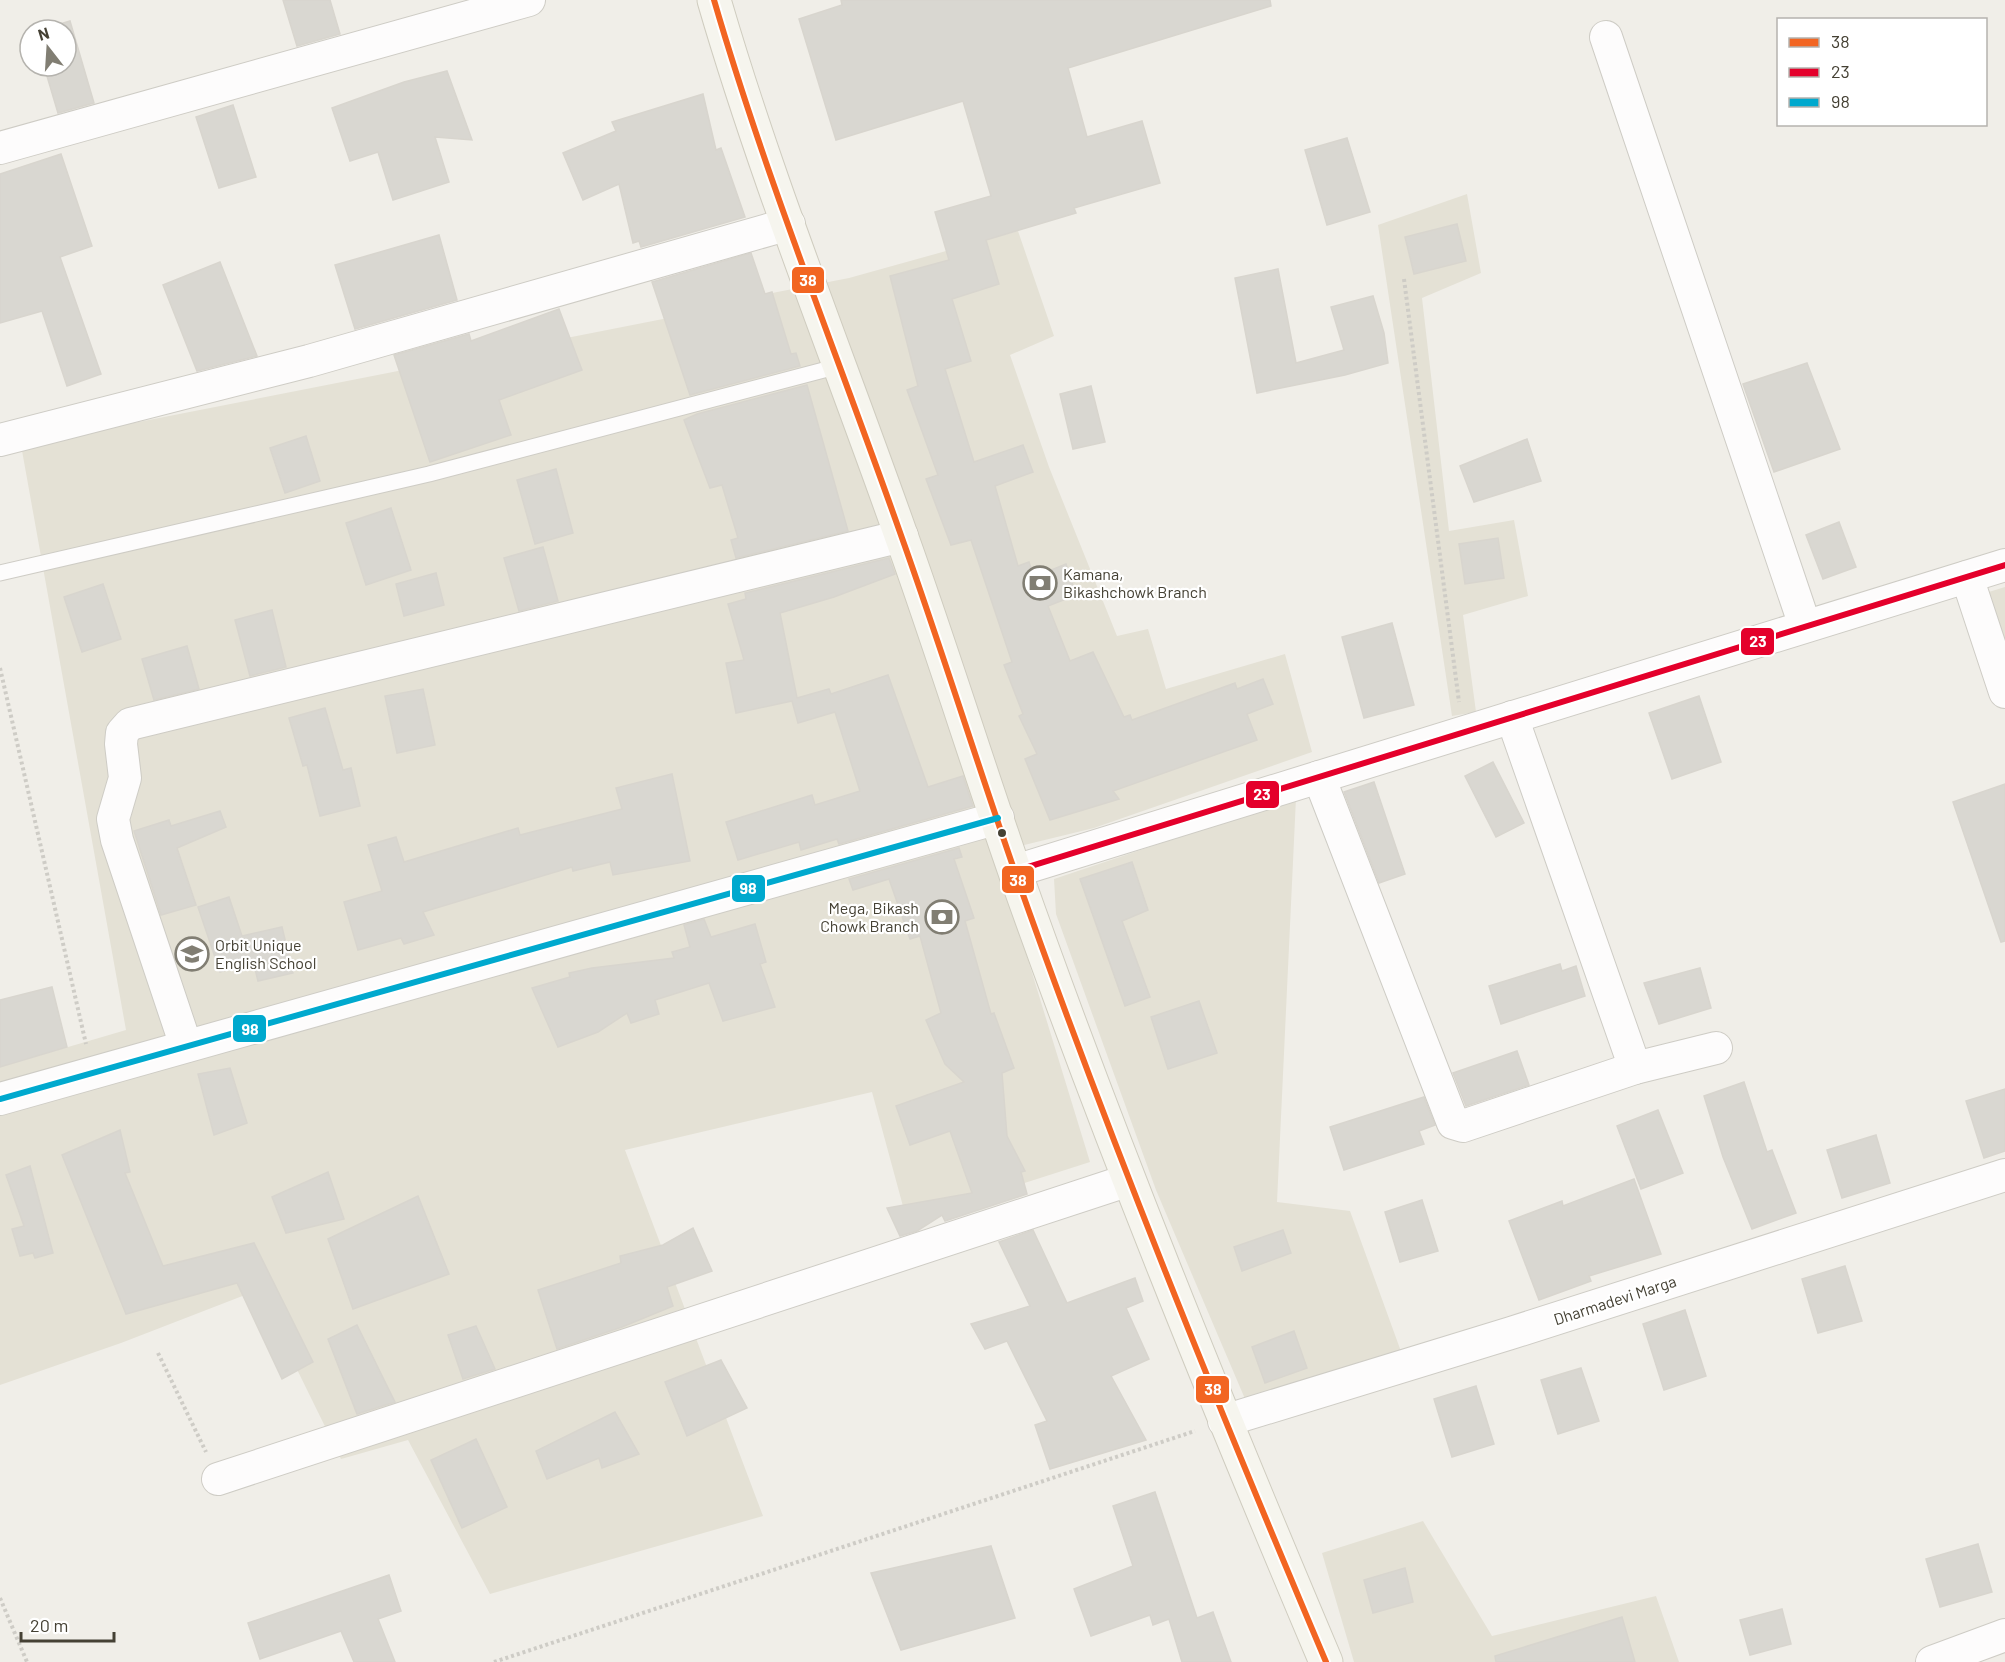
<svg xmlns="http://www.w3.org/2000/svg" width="2005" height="1662" font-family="Barlow,sans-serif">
	<rect width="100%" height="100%" fill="#f0eee8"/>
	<!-- residential -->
	<g fill="#e4e1d5">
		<polygon points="1467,194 1481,273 1422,298 1449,531 1514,520 1528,596 1463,615 1476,712 1452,716 1378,225"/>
		<polygon points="1018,231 1054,336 1010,355 1049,467 1117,636 1148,629 1166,689 1285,654 1312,752 1094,828 995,852 1090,1162 907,1221 872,1092 625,1150 763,1516 490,1594 408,1440 341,1459 258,1290 121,1343 0,1385 0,1067 126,1030 21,445 663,319 701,307 849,278"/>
		<polygon points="2005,587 2005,692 1979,595"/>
		<polygon points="1296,798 1277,1202 1350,1211 1407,1368 1254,1420 1156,1190 1056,914 1054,879"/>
		<polygon points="1423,1521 1492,1636 1656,1596 1679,1662 1354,1662 1322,1553"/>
	</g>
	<!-- building -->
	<g fill="#d9d7d1" stroke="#d8d5ce" stroke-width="1.5">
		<polygon points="283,0 330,0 340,34 297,46"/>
		<polygon points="841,0 1270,0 1271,6 1068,68 1087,137 1142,121 1160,183 1074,208 1076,213 986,240 999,284 952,299 971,361 945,369 974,462 1023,445 1033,472 995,486 1018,566 1029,562 1034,577 1066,564 1076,595 1048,606 1070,661 1093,652 1124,717 1130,715 1132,720 1235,683 1237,689 1263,679 1273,704 1247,714 1257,740 1113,791 1119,799 1050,820 1025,759 1037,754 1019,716 1023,714 1004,665 1012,662 971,540 951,545 926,479 938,475 907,390 918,386 890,276 949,260 935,212 991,196 963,101 836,140 799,19 842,5"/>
		<polygon points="70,21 94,103 58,113 44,66 66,66 66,30 40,30"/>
		<polygon points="447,71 472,140 435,137 449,182 393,200 378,152 350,161 332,108 404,82"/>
		<polygon points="703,94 716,150 721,148 745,217 641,247 639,241 633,243 619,184 583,200 563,153 616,131 612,122"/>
		<polygon points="233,105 256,177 219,188 196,117"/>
		<polygon points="1347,138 1370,212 1327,225 1305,150"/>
		<polygon points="61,154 92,246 60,257 101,374 67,386 42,311 0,323 0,174"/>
		<polygon points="1457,224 1466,261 1414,274 1405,237"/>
		<polygon points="439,235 457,300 355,329 335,265"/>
		<polygon points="751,253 765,294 772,292 791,354 796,353 800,366 690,395 652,282"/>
		<polygon points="220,262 257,356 197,371 163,285"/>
		<polygon points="1278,269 1296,363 1344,350 1331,307 1373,296 1384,333 1388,363 1345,375 1257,393 1235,278"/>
		<polygon points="559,309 582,370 499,400 511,435 430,462 394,355 469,334 471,341"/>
		<polygon points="1807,363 1840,449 1774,472 1743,384"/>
		<polygon points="807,385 848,531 736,558 731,540 738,538 722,485 710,488 684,420 697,414"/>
		<polygon points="1091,386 1105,442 1073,449 1060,394"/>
		<polygon points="306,436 320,481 285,493 270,448"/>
		<polygon points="1527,439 1541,481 1474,502 1460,466"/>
		<polygon points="556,469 573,533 535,544 517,480"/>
		<polygon points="391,508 411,570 366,585 346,523"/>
		<polygon points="1839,522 1856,567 1823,579 1806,535"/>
		<polygon points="1498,538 1504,578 1465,584 1459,544"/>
		<polygon points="543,547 558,601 519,611 504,558"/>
		<polygon points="889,558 895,574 834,597 780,613 797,698 829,689 831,694 888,675 928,787 963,776 973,806 839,844 837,839 801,850 799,842 738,860 726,822 812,795 815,805 860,791 835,712 798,723 792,701 736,713 726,663 744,660 728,604 746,599 745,593"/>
		<polygon points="436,573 444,605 404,616 396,584"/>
		<polygon points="103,584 121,639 82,652 64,597"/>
		<polygon points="272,610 286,667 250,676 235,620"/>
		<polygon points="1392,623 1414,705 1364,718 1342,637"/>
		<polygon points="187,646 199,689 154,700 142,659"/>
		<polygon points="423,689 435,745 397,753 385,696"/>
		<polygon points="1699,696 1721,762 1672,779 1649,713"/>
		<polygon points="325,708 343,770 351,768 360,806 320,816 307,765 303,766 289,718"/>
		<polygon points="1493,762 1524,823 1496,837 1465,776"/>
		<polygon points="672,774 690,861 613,875 610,862 573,871 572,867 423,912 434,935 404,944 401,938 358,950 344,902 382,891 368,845 396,837 404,862 518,828 520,835 622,809 616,788"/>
		<polygon points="1374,782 1405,874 1379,883 1344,792"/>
		<polygon points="2005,784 2005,941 2001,942 1953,802"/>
		<polygon points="220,811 226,827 177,848 196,905 161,915 134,831 169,820 171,826"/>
		<polygon points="959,848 962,857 954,859 974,918 965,921 991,1014 994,1013 1014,1068 1002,1073 1007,1136 1025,1171 1021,1172 1027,1194 945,1221 942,1215 917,1231 900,1236 887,1208 972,1193 950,1131 910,1145 896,1106 964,1082 945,1064 926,1020 941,1013 920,936 910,939 889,879 853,890 849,879"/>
		<polygon points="1132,862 1148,910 1122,921 1150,997 1125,1006 1080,879"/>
		<polygon points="229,897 242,936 282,927 293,973 258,981 253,961 220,972 198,907"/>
		<polygon points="704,919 711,937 755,924 766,962 760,964 775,1007 723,1021 709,983 655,1000 659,1014 631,1023 627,1013 598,1032 558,1047 532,988 570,977 569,973 592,968 674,958 672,952 690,947 684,925"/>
		<polygon points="1560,964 1562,971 1576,966 1585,996 1501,1024 1489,986"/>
		<polygon points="1700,968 1711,1008 1659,1024 1644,983"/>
		<polygon points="52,987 67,1047 0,1067 0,1000"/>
		<polygon points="1199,1001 1217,1053 1168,1069 1151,1017"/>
		<polygon points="1517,1051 1529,1085 1466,1106 1453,1073"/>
		<polygon points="230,1068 247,1123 214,1135 198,1074"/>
		<polygon points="1744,1082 1767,1152 1772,1150 1796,1213 1752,1229 1723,1157 1704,1096"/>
		<polygon points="2005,1089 2005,1151 1984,1158 1966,1101"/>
		<polygon points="1424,1097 1435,1125 1419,1131 1424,1144 1344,1170 1330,1127"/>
		<polygon points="1658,1110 1683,1173 1641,1189 1617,1126"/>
		<polygon points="120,1130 130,1172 125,1173 163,1266 254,1243 313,1362 282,1379 237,1283 126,1314 62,1155"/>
		<polygon points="1876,1135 1890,1183 1842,1198 1827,1150"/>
		<polygon points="30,1166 53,1253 35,1258 33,1253 20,1256 12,1229 24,1226 6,1175"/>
		<polygon points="328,1172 344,1219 286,1233 272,1197"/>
		<polygon points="1634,1179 1661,1254 1589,1276 1591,1281 1539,1300 1509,1221 1562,1201 1563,1206"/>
		<polygon points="418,1196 449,1274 353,1309 328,1239"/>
		<polygon points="1422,1200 1438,1251 1400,1262 1385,1212"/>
		<polygon points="693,1228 712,1271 667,1287 673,1306 622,1327 557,1349 538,1290 621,1263 620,1256 663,1245"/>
		<polygon points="1033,1230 1067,1303 1135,1278 1143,1301 1126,1308 1149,1359 1111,1376 1146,1440 1050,1469 1035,1425 1047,1421 1007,1341 985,1349 971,1324 1030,1306 999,1242"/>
		<polygon points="1283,1230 1291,1253 1242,1271 1234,1247"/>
		<polygon points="1845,1266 1862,1321 1818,1333 1802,1279"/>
		<polygon points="1685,1310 1706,1376 1664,1390 1643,1324"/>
		<polygon points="357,1325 395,1402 357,1414 328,1339"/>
		<polygon points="476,1326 495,1369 463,1379 448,1335"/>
		<polygon points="1294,1331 1307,1368 1265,1383 1252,1347"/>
		<polygon points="721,1360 747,1408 687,1436 665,1382"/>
		<polygon points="1581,1368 1599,1421 1558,1434 1541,1380"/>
		<polygon points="1476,1386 1494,1444 1452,1457 1434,1399"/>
		<polygon points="615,1412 639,1454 602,1468 599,1458 547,1479 536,1451"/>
		<polygon points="476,1439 507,1507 462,1528 431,1460"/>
		<polygon points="1155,1492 1197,1618 1213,1612 1231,1662 1182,1662 1169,1619 1153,1625 1150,1615 1091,1636 1074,1589 1133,1566 1113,1506"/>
		<polygon points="1978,1544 1992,1592 1940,1607 1926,1559"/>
		<polygon points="991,1546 1015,1618 901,1650 871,1573"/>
		<polygon points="1405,1568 1413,1602 1373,1613 1364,1580"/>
		<polygon points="389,1575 401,1611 378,1619 395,1662 354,1662 341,1631 260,1659 248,1623"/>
		<polygon points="1782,1609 1791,1644 1750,1655 1740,1620"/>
		<polygon points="1622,1617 1635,1662 1496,1662 1495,1656"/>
	</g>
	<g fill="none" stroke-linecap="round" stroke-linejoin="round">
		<defs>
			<polyline id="service" points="0,573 429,474 839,366"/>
			<g id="minor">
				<polyline points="1606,37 1805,626"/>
				<polyline points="0,148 529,0"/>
				<polyline points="0,440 309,361 789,224"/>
				<polyline points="1967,577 2005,692"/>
				<polyline points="1512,717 1635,1068"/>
				<polyline points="1319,777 1453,1123 1463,1126 1635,1068 1716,1048"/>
				<polyline points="1015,871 2005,565"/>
				<polyline points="186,1046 117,840 113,819 125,778 121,744 122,733 130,724 902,536"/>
				<polyline points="0,1099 998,818"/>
				<polyline points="1224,1421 1511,1333 2005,1175"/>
				<polyline points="218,1479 1129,1180"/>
				<polyline points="1932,1662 2005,1635"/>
			</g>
			<path id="secondary" d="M714 0C767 182 839 359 902 538 942 650 977 763 1016 875 1110 1141 1216 1402 1326 1662"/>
		</defs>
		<!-- service casing -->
		<use href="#service" stroke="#ceccc5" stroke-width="17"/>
		<!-- minor casing -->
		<use href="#minor" stroke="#ceccc5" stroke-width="34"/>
		<!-- secondary casing -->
		<use href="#secondary" stroke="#cfccbf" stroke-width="35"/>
		<!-- path -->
		<g stroke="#ceccc6" stroke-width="4" stroke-dasharray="3 3" stroke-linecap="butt">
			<polyline points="1404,279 1459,702"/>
			<polyline points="0,668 86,1044"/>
			<polyline points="158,1353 206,1452"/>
			<polyline points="0,1598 27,1662"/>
			<polyline points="494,1662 1195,1431"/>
		</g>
		<!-- service -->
		<use href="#service" stroke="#fdfcfc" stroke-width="15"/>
		<!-- minor -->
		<use href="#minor" stroke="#fdfcfc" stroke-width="32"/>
		<!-- secondary -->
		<use href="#secondary" stroke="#f6f5ee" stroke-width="33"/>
		<defs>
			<path id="bus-1" d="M714 0C767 182 839 359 902 538 942 650 977 763 1016 875 1110 1141 1216 1402 1326 1662"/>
			<polyline id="bus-2" points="1015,871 2005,565"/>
			<polyline id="bus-3" points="0,1099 998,818"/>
		</defs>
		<!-- bus-1 casing -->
		<use href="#bus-1" stroke="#fff" stroke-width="10"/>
		<!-- bus-2 casing -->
		<use href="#bus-2" stroke="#fff" stroke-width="10"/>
		<!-- bus-3 casing -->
		<use href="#bus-3" stroke="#fff" stroke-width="10"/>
		<!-- bus-1 -->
		<use href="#bus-1" stroke="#f26522" stroke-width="6"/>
		<!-- bus-2 -->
		<use href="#bus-2" stroke="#e4002b" stroke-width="6"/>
		<!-- bus-3 -->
		<use href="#bus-3" stroke="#00a9ce" stroke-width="6"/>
	</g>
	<!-- icons -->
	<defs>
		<symbol id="bank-ring" viewBox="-11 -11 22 22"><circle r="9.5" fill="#fff" stroke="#817e73" stroke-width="1.5"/><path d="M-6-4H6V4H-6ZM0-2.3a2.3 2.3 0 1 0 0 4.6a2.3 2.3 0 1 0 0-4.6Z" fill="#817e73"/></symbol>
		<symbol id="school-ring" viewBox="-11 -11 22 22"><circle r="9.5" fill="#fff" stroke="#817e73" stroke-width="1.5"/><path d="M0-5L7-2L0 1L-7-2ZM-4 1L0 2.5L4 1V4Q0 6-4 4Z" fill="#817e73"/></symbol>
	</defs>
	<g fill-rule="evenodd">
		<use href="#bank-ring" x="1021" y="564" width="38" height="38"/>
		<use href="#bank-ring" x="923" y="898" width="38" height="38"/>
		<use href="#school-ring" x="173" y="935" width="38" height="38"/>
	</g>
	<!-- markers -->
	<circle fill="#454134" stroke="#fff" stroke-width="2" cx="1002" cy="833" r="5"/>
	<g text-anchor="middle" stroke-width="4.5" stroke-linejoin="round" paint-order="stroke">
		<!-- poi labels -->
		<g font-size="16" fill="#454134" stroke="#fff" text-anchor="start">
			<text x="1063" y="580">Kamana,<tspan x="1063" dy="18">Bikashchowk Branch</tspan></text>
			<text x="919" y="914" text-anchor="end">Mega, Bikash<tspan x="919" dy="18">Chowk Branch</tspan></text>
			<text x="215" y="951">Orbit Unique<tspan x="215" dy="18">English School</tspan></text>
		</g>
		<!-- street labels -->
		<g font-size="16" fill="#454134" stroke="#fff">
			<text transform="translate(1615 1300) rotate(-18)" y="6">Dharmadevi Marga</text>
		</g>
	</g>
	<g stroke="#fff" stroke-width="2">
		<rect x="791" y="266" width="34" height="28" rx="6" fill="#f26522"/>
		<rect x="1740" y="627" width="35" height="29" rx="6" fill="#e4002b"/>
		<rect x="1245" y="780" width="35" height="29" rx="6" fill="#e4002b"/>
		<rect x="1001" y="865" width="34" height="29" rx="6" fill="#f26522"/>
		<rect x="731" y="874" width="35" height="29" rx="6" fill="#00a9ce"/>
		<rect x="232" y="1014" width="35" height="29" rx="6" fill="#00a9ce"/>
		<rect x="1195" y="1375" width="35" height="29" rx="6" fill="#f26522"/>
	</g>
	<g font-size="16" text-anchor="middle" font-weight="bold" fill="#fff">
		<text x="808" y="286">38</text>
		<text x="1758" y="647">23</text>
		<text x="1262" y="800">23</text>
		<text x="1018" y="886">38</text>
		<text x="748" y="894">98</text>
		<text x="250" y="1035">98</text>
		<text x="1213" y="1395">38</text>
	</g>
	<!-- legend -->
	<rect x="1777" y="18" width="210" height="108" fill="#ffffff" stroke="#b5b3ae" stroke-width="1.5"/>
	<rect x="1789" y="38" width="30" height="9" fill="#f26522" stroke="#b5b3ae" stroke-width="1.5"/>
	<text x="1831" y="48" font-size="18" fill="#454134">38</text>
	<rect x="1789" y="68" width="30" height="9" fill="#e4002b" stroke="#b5b3ae" stroke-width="1.5"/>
	<text x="1831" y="78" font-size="18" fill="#454134">23</text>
	<rect x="1789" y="98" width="30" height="9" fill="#00a9ce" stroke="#b5b3ae" stroke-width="1.5"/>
	<text x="1831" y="108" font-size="18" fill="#454134">98</text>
	<!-- north arrow -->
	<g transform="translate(48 48) rotate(343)"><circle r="28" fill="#ffffff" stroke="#b5b3ae" stroke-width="1.5"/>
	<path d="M0-4.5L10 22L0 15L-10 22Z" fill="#817e73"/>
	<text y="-9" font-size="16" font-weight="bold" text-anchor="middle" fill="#454134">N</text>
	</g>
	<!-- scale -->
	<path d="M21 1632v9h93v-9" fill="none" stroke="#454134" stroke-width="3"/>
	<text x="30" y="1632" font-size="18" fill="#454134" stroke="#ffffff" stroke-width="4.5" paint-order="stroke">20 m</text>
</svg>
